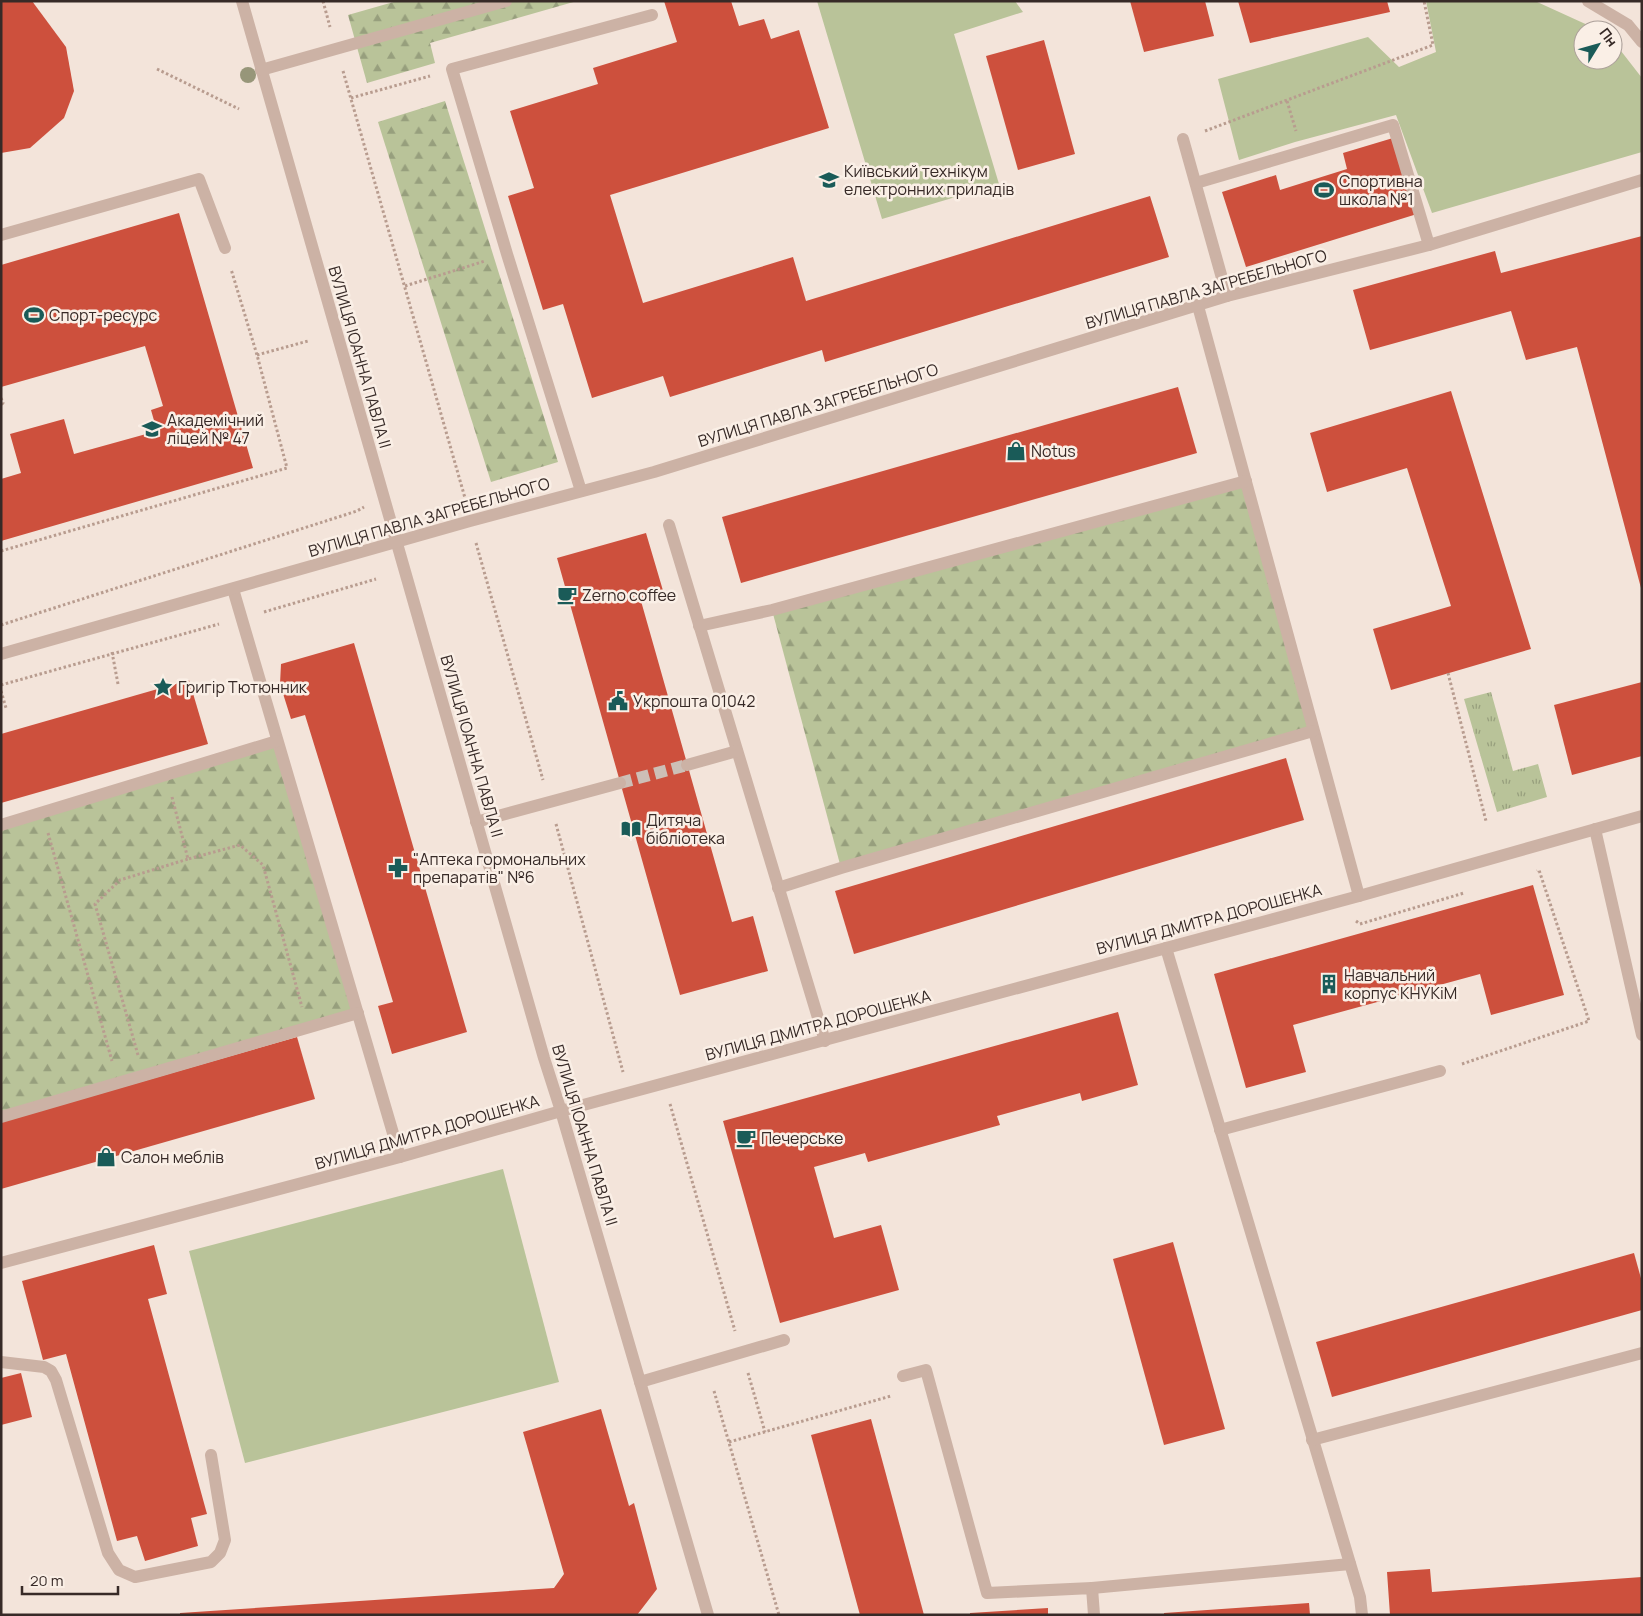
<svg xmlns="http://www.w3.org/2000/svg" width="1643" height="1616" font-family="Manrope,sans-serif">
	<defs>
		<pattern id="grass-tufts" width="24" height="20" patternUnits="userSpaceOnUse" patternTransform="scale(1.25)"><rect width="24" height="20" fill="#b9c399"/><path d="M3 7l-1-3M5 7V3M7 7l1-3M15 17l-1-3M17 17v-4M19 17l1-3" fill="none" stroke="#979f7d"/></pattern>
		<pattern id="forest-firs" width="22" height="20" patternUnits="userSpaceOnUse" patternTransform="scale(1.25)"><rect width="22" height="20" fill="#b9c399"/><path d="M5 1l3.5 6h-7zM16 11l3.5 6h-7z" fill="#979f7d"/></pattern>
	</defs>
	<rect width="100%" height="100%" fill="#f3e4da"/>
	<!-- grass -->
	<polygon fill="url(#grass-tufts)" points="1491,692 1513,771 1538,764 1547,797 1497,812 1464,699"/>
	<!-- forest -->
	<g fill="url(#forest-firs)">
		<polygon points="397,1 577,1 430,43 435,63 367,83 348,15"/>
		<polygon points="445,101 558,462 491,482 378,122"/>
		<polygon points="1246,481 1313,731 841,868 772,610"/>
		<polygon points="277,741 358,1013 1,1117 1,827"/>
	</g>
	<!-- park -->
	<g fill="#b9c399">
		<polygon points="817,1 1015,1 1023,12 954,34 999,184 882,219"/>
		<polygon points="1426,1 1535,1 1592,27 1595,30 1583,30 1583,60 1613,60 1613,44 1621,51 1642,78 1642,152 1432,213 1396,115 1295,142 1239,160 1218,79 1368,37 1399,67 1436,52"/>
		<polygon points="503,1169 559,1382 245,1463 189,1251"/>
	</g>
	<!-- building -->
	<g fill="#cd503d">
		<polygon points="1,1 32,1 66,47 74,91 64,118 30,148 1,153"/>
		<polygon points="664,1 731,1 739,26 764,19 771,39 799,30 829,128 610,195 643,303 793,257 806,301 1150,196 1169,257 825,362 822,350 670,397 663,376 592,398 563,304 543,310 508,196 534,188 510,111 598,84 593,68 677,42"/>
		<polygon points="1130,1 1205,1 1214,36 1144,52"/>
		<polygon points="1238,1 1387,1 1390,12 1250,43"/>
		<polygon points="1044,40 1075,154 1018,170 986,56"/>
		<polygon points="1393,138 1417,214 1246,267 1222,192 1276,175 1280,190 1347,169 1343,153"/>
		<polygon points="179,213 253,468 1,541 1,479 21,473 10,434 64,419 74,454 157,431 151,410 163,406 145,346 1,387 1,265"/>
		<polygon points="1642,236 1642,588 1641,588 1577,347 1526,360 1511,311 1370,350 1353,290 1495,251 1501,273"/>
		<polygon points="1178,387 1197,453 741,583 722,517"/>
		<polygon points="1451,391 1531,649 1391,690 1373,629 1451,606 1407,468 1327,492 1310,433"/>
		<polygon points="646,533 664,594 641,601 732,922 753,916 768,971 680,995 557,558"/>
		<polygon points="354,643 467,1032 392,1054 378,1006 393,1002 374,939 305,715 291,719 280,684 281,664"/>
		<polygon points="189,680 208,744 1,803 1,734"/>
		<polygon points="1642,682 1642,756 1572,775 1554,705"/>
		<polygon points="1286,758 1304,820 854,954 835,891"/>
		<polygon points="1533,885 1564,995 1491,1015 1480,974 1293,1025 1306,1072 1246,1088 1214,974"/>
		<polygon points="1118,1012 1138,1085 1082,1101 1080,1093 997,1116 1000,1125 868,1162 865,1153 814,1167 834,1238 881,1225 899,1290 780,1323 723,1121"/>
		<polygon points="297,1037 315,1099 1,1189 1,1122"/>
		<polygon points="1173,1242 1225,1429 1164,1445 1113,1259"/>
		<polygon points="154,1245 167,1294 148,1299 207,1514 191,1518 198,1546 145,1561 137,1536 117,1541 66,1354 43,1360 22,1281"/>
		<polygon points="1634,1253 1642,1282 1642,1310 1332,1397 1316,1342"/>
		<polygon points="21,1373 32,1417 1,1425 1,1378"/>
		<polygon points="601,1409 629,1506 634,1503 657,1589 637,1615 180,1615 180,1613 554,1588 564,1574 523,1432"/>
		<polygon points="871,1419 924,1615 860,1615 811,1435"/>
		<polygon points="1430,1569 1432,1592 1642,1577 1642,1615 1390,1615 1387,1572"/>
		<polygon points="1309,1603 1310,1615 1164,1615 1164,1613"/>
		<polygon points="1048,1608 1048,1615 970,1615 970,1613"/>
	</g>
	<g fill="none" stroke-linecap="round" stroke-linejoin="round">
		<!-- minor-tunnel -->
		<polyline stroke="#cdbfb6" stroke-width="12" stroke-dasharray="12 6" stroke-linecap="butt" points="620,783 687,765"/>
		<!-- path -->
		<g stroke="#b89c8f" stroke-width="3" stroke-dasharray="2.5 2.5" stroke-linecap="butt">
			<polyline points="323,1 330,27"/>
			<polyline points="157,69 239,109"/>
			<polyline points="343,71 465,498"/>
			<polyline points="351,98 430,76"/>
			<polyline points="1287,101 1296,131"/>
			<polyline points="1205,131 1433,45 1424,1"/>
			<polyline points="405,286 485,261"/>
			<polyline points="257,355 308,341"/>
			<polyline points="1,398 3,403 1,405"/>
			<polyline points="476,543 543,780"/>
			<polyline points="1,551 287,468 257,355 231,269"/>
			<polyline points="264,612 376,579"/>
			<polyline points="1,625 357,511 364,507"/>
			<polyline points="112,652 118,684"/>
			<polyline points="1448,673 1486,821"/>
			<polyline points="1,685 219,624"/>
			<polyline points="1,691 6,708"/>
			<polyline points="172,797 188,859 240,845 263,865 302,1007"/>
			<polyline points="556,824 623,1072"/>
			<polyline points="48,833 112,1061"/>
			<polyline points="1356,921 1360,924 1464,893"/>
			<polyline points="138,1055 95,904 120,880 188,859"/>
			<polyline points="1462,1064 1589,1021 1539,870 1537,871"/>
			<polyline points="670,1104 735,1331"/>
			<polyline points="748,1373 765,1432"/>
			<polyline points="714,1391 779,1615"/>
			<polyline points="729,1442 891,1396"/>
		</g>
		<!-- minor -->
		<g stroke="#ccb2a5" stroke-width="12">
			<polyline points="242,1 544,1058 561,1111 708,1615"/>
			<polyline points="1588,1 1628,25 1642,42"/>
			<polyline points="261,70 506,1"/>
			<polyline points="1183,139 1227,296"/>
			<polyline points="1196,183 1393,125 1429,245"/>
			<polyline points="1,235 199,179 225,248"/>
			<polyline points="1198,306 1359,896"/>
			<polyline points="581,491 507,254 452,69 652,15"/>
			<polyline points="669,525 825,1041"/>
			<polyline points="233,589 400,1157"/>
			<polyline points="699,626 772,610 1246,481"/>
			<polyline points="1,654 470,521 654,472 1227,296 1429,245 1642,180"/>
			<polyline points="687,765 737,751"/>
			<polyline points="476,822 620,783"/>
			<polyline points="1,825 277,741"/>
			<polyline points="1595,829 1642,1035"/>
			<polyline points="778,888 841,868 1313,731"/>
			<polyline points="1166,948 1360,1597 1362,1615"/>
			<polyline points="1,1117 358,1013"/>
			<polyline points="1220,1130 1440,1071"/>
			<polyline points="1,1263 400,1157 561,1111 1359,896 1642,816"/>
			<polyline points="1,1362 44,1367 51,1371 56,1380 108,1553 119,1570 135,1577 211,1562 220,1553 225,1540 211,1455"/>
			<polyline points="903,1376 926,1370 987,1593 1092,1588 1094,1615"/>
			<polyline points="640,1382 784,1340"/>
			<polyline points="1312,1440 1642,1353"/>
			<polyline points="1092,1588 1350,1564"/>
		</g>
	</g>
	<!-- trees -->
	<circle fill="#979679" cx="248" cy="75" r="8"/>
	<!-- icons -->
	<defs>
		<symbol id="university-bare" viewBox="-9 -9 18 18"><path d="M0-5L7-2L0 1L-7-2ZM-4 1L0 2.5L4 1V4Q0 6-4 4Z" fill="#1a5b58" stroke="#faefe6" stroke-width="2.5" paint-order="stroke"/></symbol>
		<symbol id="stadium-bare" viewBox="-9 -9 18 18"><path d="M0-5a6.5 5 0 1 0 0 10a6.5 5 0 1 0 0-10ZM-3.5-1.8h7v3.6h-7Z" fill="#1a5b58" stroke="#faefe6" stroke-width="2.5" paint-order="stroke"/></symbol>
		<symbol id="school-bare" viewBox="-9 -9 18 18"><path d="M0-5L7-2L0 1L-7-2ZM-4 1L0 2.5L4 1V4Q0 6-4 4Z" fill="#1a5b58" stroke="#faefe6" stroke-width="2.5" paint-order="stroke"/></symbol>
		<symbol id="shop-bare" viewBox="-9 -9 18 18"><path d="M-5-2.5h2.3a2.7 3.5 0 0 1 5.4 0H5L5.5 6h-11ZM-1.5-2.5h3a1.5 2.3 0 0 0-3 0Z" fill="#1a5b58" stroke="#faefe6" stroke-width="2.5" paint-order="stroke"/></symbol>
		<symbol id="cafe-bare" viewBox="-9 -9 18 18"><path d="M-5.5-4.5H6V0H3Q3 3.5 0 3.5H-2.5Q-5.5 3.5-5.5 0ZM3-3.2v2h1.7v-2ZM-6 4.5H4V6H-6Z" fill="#1a5b58" stroke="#faefe6" stroke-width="2.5" paint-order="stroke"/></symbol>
		<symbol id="sight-bare" viewBox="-9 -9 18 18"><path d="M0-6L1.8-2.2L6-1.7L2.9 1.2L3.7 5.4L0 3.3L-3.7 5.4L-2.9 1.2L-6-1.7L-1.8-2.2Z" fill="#1a5b58" stroke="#faefe6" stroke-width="2.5" paint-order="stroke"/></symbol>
		<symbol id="civic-bare" viewBox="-9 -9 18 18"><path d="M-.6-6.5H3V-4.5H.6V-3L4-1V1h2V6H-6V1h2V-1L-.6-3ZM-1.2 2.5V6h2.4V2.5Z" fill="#1a5b58" stroke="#faefe6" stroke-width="2.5" paint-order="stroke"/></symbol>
		<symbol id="library-bare" viewBox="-9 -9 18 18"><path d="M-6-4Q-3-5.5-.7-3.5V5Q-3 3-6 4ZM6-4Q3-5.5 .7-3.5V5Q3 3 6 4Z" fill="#1a5b58" stroke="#faefe6" stroke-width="2.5" paint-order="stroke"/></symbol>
		<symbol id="pharmacy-bare" viewBox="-9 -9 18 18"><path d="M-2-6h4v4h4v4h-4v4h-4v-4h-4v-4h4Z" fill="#1a5b58" stroke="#faefe6" stroke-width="2.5" paint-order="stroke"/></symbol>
		<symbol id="building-bare" viewBox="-9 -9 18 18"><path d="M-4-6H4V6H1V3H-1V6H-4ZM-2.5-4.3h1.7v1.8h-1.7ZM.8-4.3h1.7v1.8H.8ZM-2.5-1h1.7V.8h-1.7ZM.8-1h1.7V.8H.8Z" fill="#1a5b58" stroke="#faefe6" stroke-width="2.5" paint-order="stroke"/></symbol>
	</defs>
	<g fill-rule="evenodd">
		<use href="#university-bare" x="815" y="166" width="28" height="28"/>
		<use href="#stadium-bare" x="1310" y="176" width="28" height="28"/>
		<use href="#stadium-bare" x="20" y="301" width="28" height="28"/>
		<use href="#school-bare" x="138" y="415" width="28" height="28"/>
		<use href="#shop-bare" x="1002" y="437" width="28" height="28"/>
		<use href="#cafe-bare" x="553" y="581" width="28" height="28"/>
		<use href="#sight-bare" x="149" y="673" width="28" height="28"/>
		<use href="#civic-bare" x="604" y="687" width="28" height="28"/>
		<use href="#library-bare" x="617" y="815" width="28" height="28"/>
		<use href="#pharmacy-bare" x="384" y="854" width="28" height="28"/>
		<use href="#building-bare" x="1315" y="970" width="28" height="28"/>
		<use href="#cafe-bare" x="732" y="1124" width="28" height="28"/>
		<use href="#shop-bare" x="92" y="1143" width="28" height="28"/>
	</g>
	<g text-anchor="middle" stroke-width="5" stroke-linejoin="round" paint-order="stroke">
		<!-- poi labels -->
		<g font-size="16" fill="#372a27" stroke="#faefe6" text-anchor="start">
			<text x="844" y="177">Київський технікум<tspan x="844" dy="18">електронних приладів</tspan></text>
			<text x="1339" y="187">Спортивна<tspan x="1339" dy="18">школа №1</tspan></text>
			<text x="49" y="321">Спорт-ресурс</text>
			<text x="167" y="426">Академічний<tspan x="167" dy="18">ліцей № 47</tspan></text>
			<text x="1031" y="457">Notus</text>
			<text x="582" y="601">Zerno coffee</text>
			<text x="178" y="693">Григір Тютюнник</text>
			<text x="633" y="707">Укрпошта 01042</text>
			<text x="646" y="826">Дитяча<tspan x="646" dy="18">бібліотека</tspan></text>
			<text x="413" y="865">"Аптека гормональних<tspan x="413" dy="18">препаратів" №6</tspan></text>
			<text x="1344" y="981">Навчальний<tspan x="1344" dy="18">корпус КНУКіМ</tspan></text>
			<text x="761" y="1144">Печерське</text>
			<text x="121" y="1163">Салон меблів</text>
		</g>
		<!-- street labels -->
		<g font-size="16" fill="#372a27" stroke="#faefe6">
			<text transform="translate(1206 289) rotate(-16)" y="6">ВУЛИЦЯ ПАВЛА ЗАГРЕБЕЛЬНОГО</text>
			<text transform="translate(360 357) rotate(74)" y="6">ВУЛИЦЯ ІОАННА ПАВЛА II</text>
			<text transform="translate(818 405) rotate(-17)" y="6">ВУЛИЦЯ ПАВЛА ЗАГРЕБЕЛЬНОГО</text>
			<text transform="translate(429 517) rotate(-16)" y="6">ВУЛИЦЯ ПАВЛА ЗАГРЕБЕЛЬНОГО</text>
			<text transform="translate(472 746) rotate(74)" y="6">ВУЛИЦЯ ІОАННА ПАВЛА II</text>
			<text transform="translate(1209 919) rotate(-15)" y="6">ВУЛИЦЯ ДМИТРА ДОРОШЕНКА</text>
			<text transform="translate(818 1025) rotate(-15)" y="6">ВУЛИЦЯ ДМИТРА ДОРОШЕНКА</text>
			<text transform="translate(427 1132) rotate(-16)" y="6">ВУЛИЦЯ ДМИТРА ДОРОШЕНКА</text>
			<text transform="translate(585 1135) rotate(73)" y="6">ВУЛИЦЯ ІОАННА ПАВЛА II</text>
		</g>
	</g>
	<!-- border -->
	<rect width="1643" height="1616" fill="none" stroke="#372a27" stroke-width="5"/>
	<!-- north arrow -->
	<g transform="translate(1598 45) rotate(53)"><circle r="24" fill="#faefe6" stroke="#aca09a"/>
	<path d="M0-4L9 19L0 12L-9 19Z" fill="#1a5b58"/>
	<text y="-8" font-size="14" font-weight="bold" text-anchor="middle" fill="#372a27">Пн</text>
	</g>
	<!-- scale -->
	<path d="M22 1586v8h96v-8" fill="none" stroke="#372a27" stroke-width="2.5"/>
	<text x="30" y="1586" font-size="15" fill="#372a27" stroke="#faefe6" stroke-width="4" paint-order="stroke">20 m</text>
</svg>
